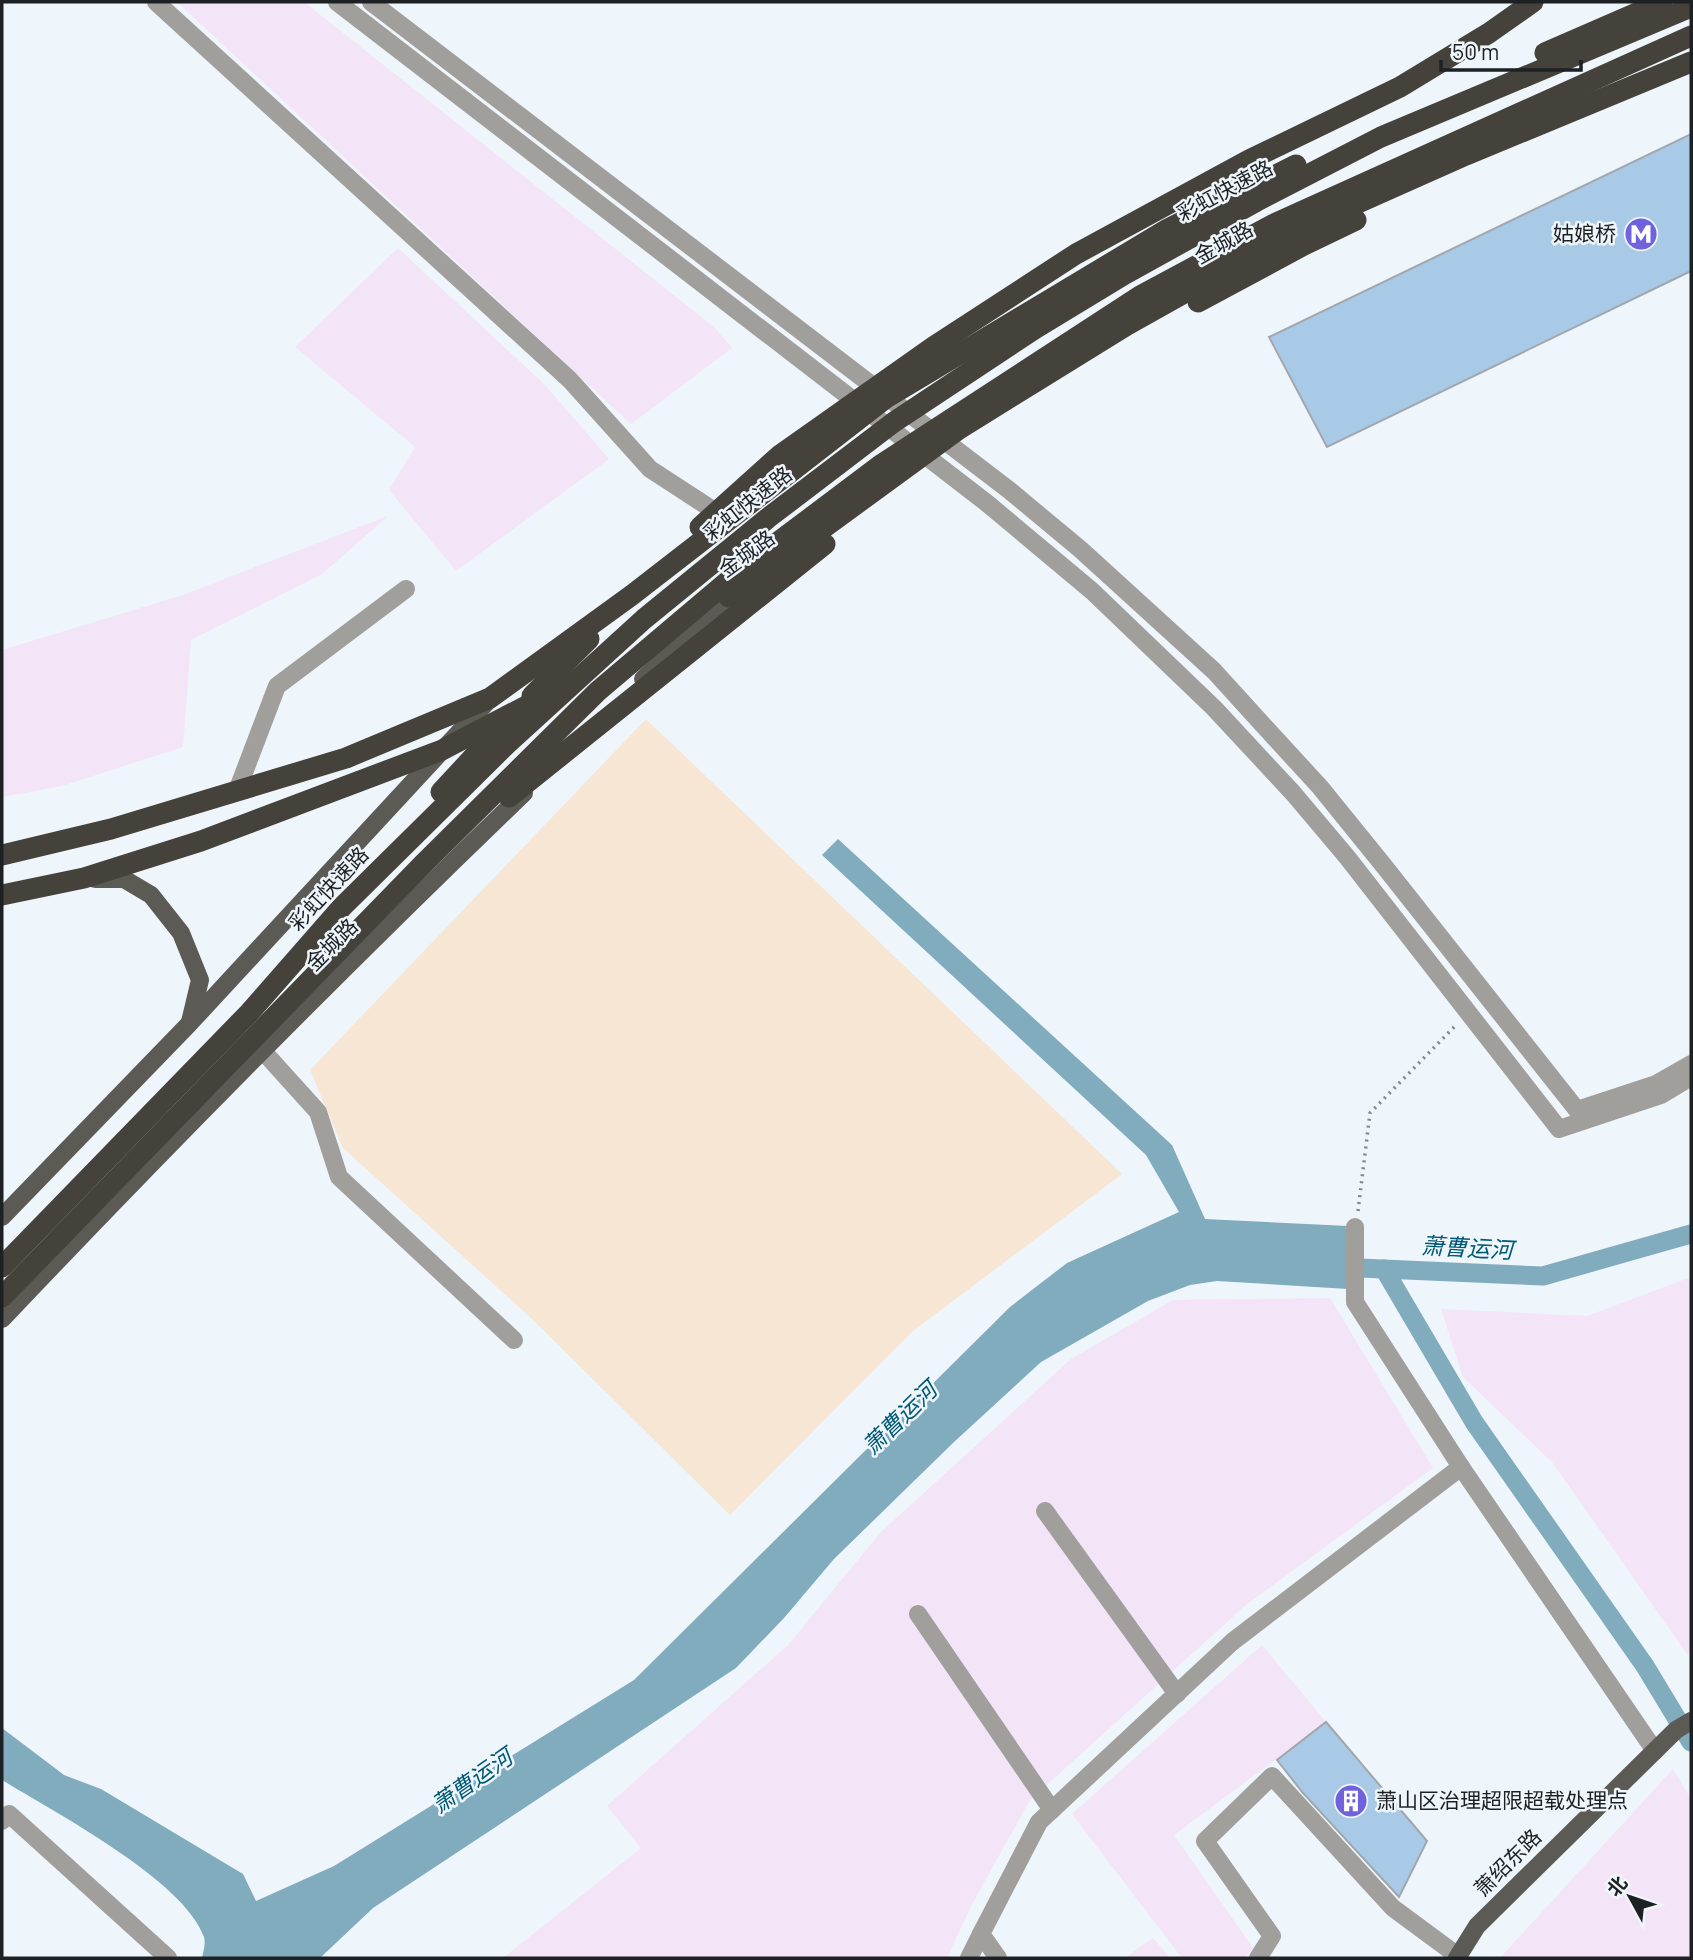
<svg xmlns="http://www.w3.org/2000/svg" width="1693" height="1960" font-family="Manrope,'Noto Sans SC',sans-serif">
	<rect width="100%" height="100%" fill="#eef5fb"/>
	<!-- commercial -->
	<polygon fill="#f8e6d5" points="646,719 1122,1174 913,1331 730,1515 531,1318 343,1148 310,1070"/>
	<!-- industrial -->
	<g fill="#f3e4f7">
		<polygon points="177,2 304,2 714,327 732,348 631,424"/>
		<polygon points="398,248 545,385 609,459 456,571 389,490 415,447 295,347"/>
		<polygon points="388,516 322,574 191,640 183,747 62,786 2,797 2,650 180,596"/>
		<polygon points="1691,1277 1691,1651 1687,1654 1552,1462 1463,1377 1441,1309 1587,1316"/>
		<polygon points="1330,1298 1433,1468 1247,1604 1030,1800 971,1906 947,1958 503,1958 641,1848 607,1806 788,1645 881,1532 1071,1359 1173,1300"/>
		<polygon points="1262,1645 1326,1722 1174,1835 1253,1948 1245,1958 1182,1958 1072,1814"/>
		<polygon points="1673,1769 1691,1799 1691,1958 1500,1958"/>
		<polygon points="1153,1938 1170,1958 1125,1958"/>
	</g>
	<!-- water -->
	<path fill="#80acbe" d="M838 839 1172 1145 1205 1219 1348 1226V1289L1217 1281 1190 1285 1148 1301 1041 1362 954 1442 834 1559 784 1618 736 1668 373 1908 320 1958H202C203 1952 206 1944 204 1937 184 1880 54 1812 2 1780V1728L64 1775 101 1789 243 1874 256 1901 334 1866 634 1680 1010 1307 1067 1263 1179 1212 1146 1155 822 855Z"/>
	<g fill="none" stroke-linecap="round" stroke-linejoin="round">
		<!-- canal -->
		<g stroke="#80acbe" stroke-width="19">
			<polyline points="1337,1267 1543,1276 1691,1234"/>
			<polyline points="1384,1269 1474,1422 1645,1666 1691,1742"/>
		</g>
	</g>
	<!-- building -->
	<g fill="#a8cae6" stroke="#a1a7ad" stroke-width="2">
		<polygon points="1691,134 1691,271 1327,447 1269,337"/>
		<polygon points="1326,1722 1427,1841 1399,1897 1303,1793 1277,1760"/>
	</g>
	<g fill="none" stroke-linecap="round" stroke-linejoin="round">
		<!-- path -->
		<polyline stroke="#82878b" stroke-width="3.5" stroke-dasharray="2 5" stroke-linecap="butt" points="1358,1211 1370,1113 1457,1024"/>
		<!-- minor -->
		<g stroke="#a09f9b" stroke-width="18">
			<polyline points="156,2 570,380 650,469 716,512"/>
			<polyline points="337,2 988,504 1092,591 1214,708 1293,793 1347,857 1559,1129 1661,1095 1691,1077"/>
			<polyline points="371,2 1009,490 1080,549 1214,671 1264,726 1320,787 1384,866 1577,1110 1656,1084 1691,1064"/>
			<polyline points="237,791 277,686 406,589"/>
			<polyline points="262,1050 318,1112 339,1177 514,1340"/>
			<polyline points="1355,1227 1355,1302 1461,1467 1655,1751"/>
			<polyline points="1045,1511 1177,1694"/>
			<polyline points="918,1614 1052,1810"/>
			<polyline points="2,1821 9,1814 168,1958"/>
			<polyline points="969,1958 981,1934"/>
			<polyline points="998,1958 981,1934 1039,1822 1232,1642 1461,1467"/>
			<polyline points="1258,1958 1272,1936 1205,1841 1272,1776 1393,1908 1458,1956"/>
		</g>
		<!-- major -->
		<g stroke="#5c5a54" stroke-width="18">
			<polyline points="643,679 723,602"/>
			<polyline points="95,879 124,879 151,895 181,933 200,980 190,1022"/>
			<polyline points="2,1217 189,1024 488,701"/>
			<path d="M2 1319C172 1140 346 964 524 793"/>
			<polyline points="1457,1958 1477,1926 1676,1730 1691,1721"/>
		</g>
		<!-- highway -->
		<g stroke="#45423c" stroke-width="21">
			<polyline points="1545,53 1662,2"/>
			<polyline points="1198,302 1304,245 1356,220"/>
			<polyline points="700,527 780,455 933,347 1076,254 1249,160 1400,87 1489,33 1533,2"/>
			<polyline points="729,597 959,429 1127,325 1293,232 1466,155 1691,62"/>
			<polyline points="532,696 589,639"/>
			<polyline points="441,792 502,726"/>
			<polyline points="509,797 825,544"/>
			<polyline points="2,855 111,829 346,758 490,698 632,595 886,398 1166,230 1296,165"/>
			<polyline points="2,895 84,878 201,841 442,750 553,692"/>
			<polyline points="2,1267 250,1012 342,907 507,744 644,619 768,518 894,422 1036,328 1125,274 1257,201 1381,137 1691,7"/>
			<polyline points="2,1297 424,863 598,691 741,570 882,464 1140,296 1274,224 1691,36"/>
		</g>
	</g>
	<!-- icons -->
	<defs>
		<symbol id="metro-disc" viewBox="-11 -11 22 22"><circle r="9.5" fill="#6f62dc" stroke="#eef5fb"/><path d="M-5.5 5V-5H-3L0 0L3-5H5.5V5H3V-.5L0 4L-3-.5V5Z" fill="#fff"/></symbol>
		<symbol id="building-disc" viewBox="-11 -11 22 22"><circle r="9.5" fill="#6f62dc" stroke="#eef5fb"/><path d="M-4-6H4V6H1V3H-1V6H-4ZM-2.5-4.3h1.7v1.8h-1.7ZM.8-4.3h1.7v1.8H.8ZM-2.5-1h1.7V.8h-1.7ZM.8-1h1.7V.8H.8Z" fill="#fff"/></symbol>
	</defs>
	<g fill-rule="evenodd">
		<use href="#metro-disc" x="1622" y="215" width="38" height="38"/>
		<use href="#building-disc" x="1332" y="1782" width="38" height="38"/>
	</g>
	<g text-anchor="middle" stroke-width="5" stroke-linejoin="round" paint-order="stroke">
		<!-- street labels -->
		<g font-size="21" fill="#1e2123" stroke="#eef5fb">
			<text transform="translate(1225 191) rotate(-28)" y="7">彩虹快速路</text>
			<text transform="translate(1224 243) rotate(-29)" y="7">金城路</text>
			<text transform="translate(748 504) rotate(-38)" y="7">彩虹快速路</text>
			<text transform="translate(747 554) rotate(-36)" y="7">金城路</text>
			<text transform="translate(329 889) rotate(-47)" y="7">彩虹快速路</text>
			<text transform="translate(332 945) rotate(-45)" y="7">金城路</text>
			<text transform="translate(1508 1863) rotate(-45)" y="7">萧绍东路</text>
		</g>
		<!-- poi labels -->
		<g font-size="21" fill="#1e2123" stroke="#eef5fb" text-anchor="end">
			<text x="1616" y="241">姑娘桥</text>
			<text x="1376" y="1808" text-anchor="start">萧山区治理超限超载处理点</text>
		</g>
		<!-- water labels -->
		<g font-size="23" font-style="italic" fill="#005a75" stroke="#eef5fb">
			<text transform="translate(1467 1248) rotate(3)" y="8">萧曹运河</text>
			<text transform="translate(900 1418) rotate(-44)" y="8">萧曹运河</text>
			<text transform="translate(472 1781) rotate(-35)" y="8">萧曹运河</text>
		</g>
	</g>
	<!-- border -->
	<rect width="1693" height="1960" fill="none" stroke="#1e2123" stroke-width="7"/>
	<!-- north arrow -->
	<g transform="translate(1630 1897) rotate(310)" stroke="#eef5fb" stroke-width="5" paint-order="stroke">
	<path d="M0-5L12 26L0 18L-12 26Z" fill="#1e2123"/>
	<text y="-10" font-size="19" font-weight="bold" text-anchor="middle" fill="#1e2123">北</text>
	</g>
	<!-- scale -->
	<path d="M1441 60v10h140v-10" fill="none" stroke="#1e2123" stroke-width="3.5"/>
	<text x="1452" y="60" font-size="21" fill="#1e2123" stroke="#eef5fb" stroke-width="5" paint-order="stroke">50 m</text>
</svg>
